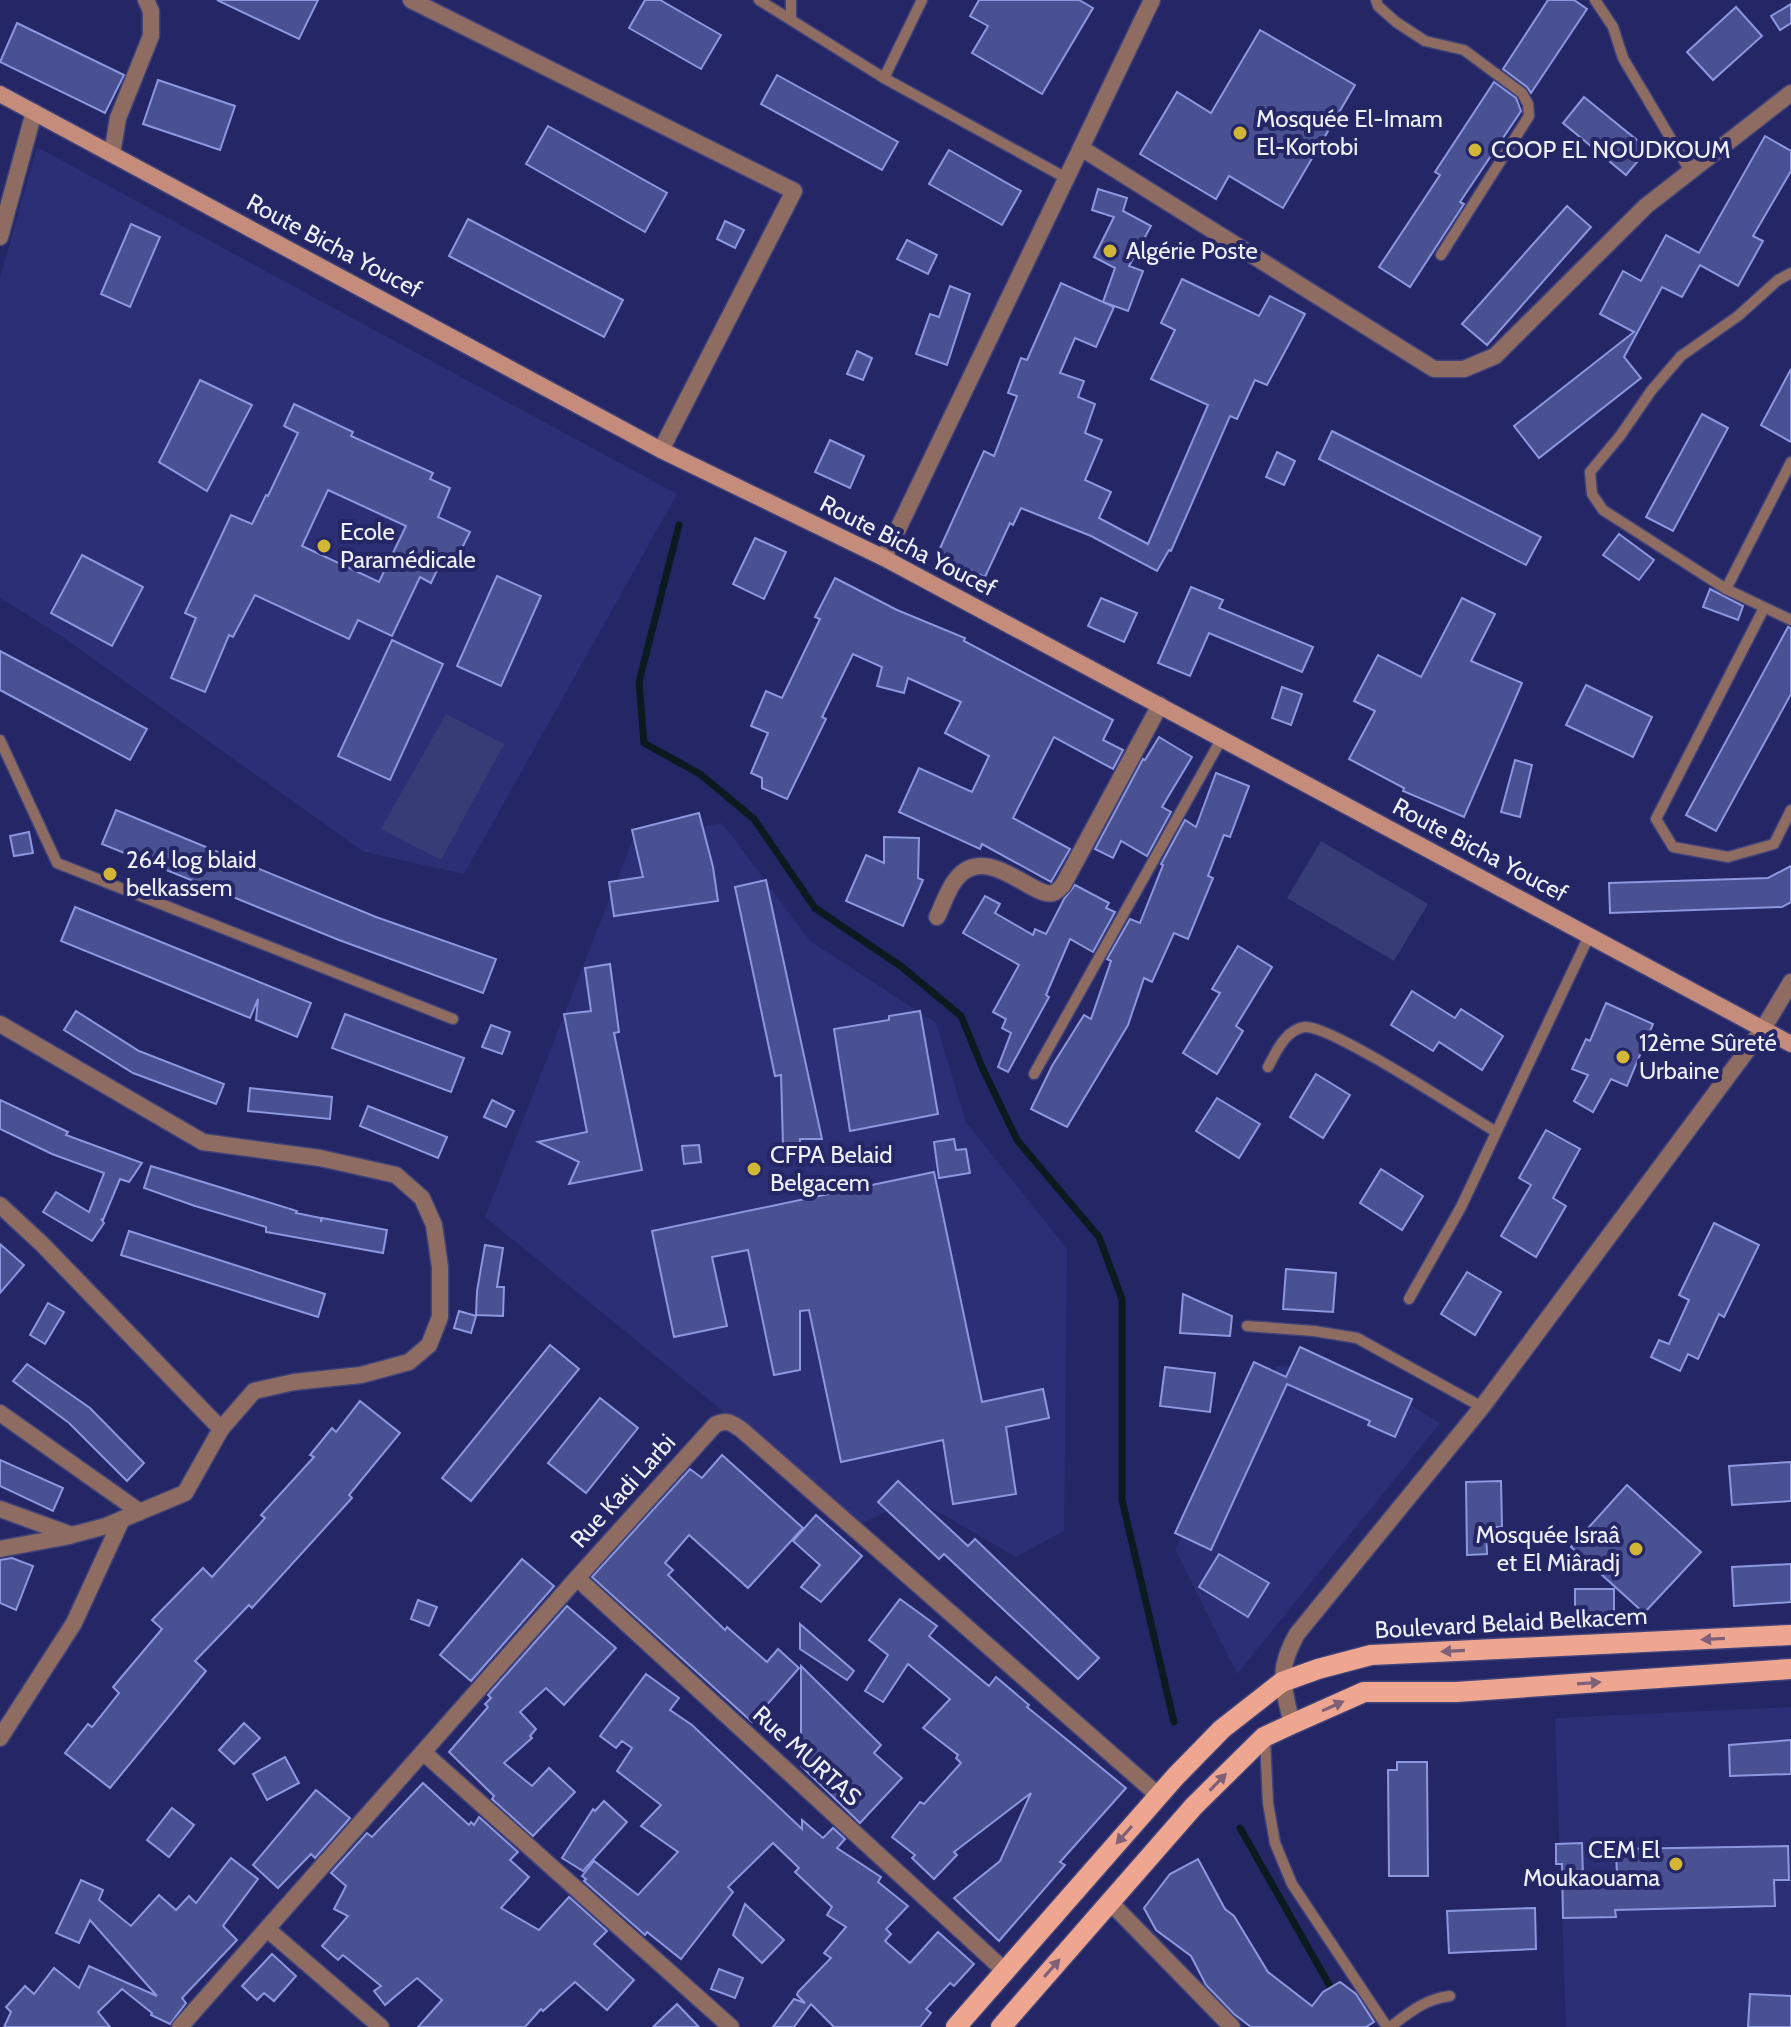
<svg xmlns="http://www.w3.org/2000/svg" width="1791" height="2027" font-family="Cabin,sans-serif">
	<rect width="100%" height="100%" fill="#242665"/>
	<!-- built -->
	<g fill="#2c2f75">
		<polygon points="37,147 677,494 464,874 364,852 61,636 0,598 0,278"/>
		<polygon points="722,823 810,941 936,1023 966,1122 1067,1249 1064,1531 1016,1557 914,1498 861,1524 485,1217 632,841"/>
		<polygon points="1277,1366 1349,1367 1440,1423 1237,1674 1175,1549"/>
		<polygon points="1791,1707 1791,2027 1566,2027 1555,1718"/>
	</g>
	<!-- park -->
	<g fill="#363c75">
		<polygon points="446,714 504,744 441,860 381,829"/>
		<polygon points="1321,841 1428,904 1394,961 1287,898"/>
	</g>
	<g fill="none" stroke-linecap="round" stroke-linejoin="round">
		<!-- stream -->
		<g stroke="#0b1a1e" stroke-width="7">
			<polyline points="679,525 639,682 644,743 700,774 754,819 815,908 902,967 961,1016 982,1067 1017,1140 1099,1237 1122,1299 1122,1500 1174,1722"/>
			<polyline points="1240,1828 1334,1993"/>
		</g>
	</g>
	<!-- building -->
	<g fill="#4a5193" stroke="#8c97e0" stroke-width="2" fill-rule="evenodd">
		<polygon points="217,0 318,0 299,39"/>
		<polygon points="645,0 660,0 721,35 701,69 629,28"/>
		<polygon points="979,0 1079,0 1093,8 1042,94 972,53 988,26 970,16"/>
		<polygon points="1548,0 1574,0 1587,9 1531,93 1527,87 1503,69"/>
		<polygon points="1791,4 1791,23 1780,30 1771,16"/>
		<polygon points="1736,7 1762,36 1713,80 1687,52"/>
		<polygon points="17,23 124,75 105,113 0,62"/>
		<polygon points="1260,30 1355,85 1283,208 1229,176 1216,199 1140,154 1177,92 1211,113"/>
		<polygon points="777,75 898,142 882,170 761,104"/>
		<polygon points="158,80 235,106 220,150 143,124"/>
		<polygon points="1494,82 1516,98 1521,111 1460,202 1464,204 1410,287 1379,267 1440,175 1435,172"/>
		<polygon points="1584,97 1648,149 1626,175 1563,123"/>
		<polygon points="548,126 667,193 645,232 526,164"/>
		<polygon points="1765,136 1791,151 1791,171 1753,236 1763,241 1738,286 1700,265 1682,297 1662,287 1624,357 1641,378 1539,458 1514,426 1634,332 1600,314 1623,271 1641,281 1666,235 1699,253"/>
		<polygon points="949,150 1021,191 1002,225 929,184"/>
		<polygon points="1098,189 1127,198 1123,211 1151,226 1129,266 1143,271 1128,311 1103,302 1115,268 1094,257 1114,217 1092,210"/>
		<polygon points="1567,206 1591,227 1487,345 1462,324"/>
		<polygon points="468,219 623,300 604,337 449,256"/>
		<polygon points="725,221 744,230 735,248 717,239"/>
		<polygon points="131,224 160,237 130,307 101,294"/>
		<polygon points="907,240 937,255 928,274 897,259"/>
		<polygon points="1182,279 1259,316 1270,296 1305,314 1267,385 1255,380 1237,419 1230,416 1171,551 1169,550 1157,571 1091,536 1021,508 1013,525 1010,523 985,577 937,555 984,451 994,456 1017,396 1008,393 1021,358 1027,360 1061,283 1114,307 1096,347 1075,338 1060,373 1084,381 1078,397 1095,404 1085,433 1102,440 1085,480 1111,492 1099,518 1148,544 1208,405 1151,379 1175,330 1161,323"/>
		<polygon points="950,286 970,294 947,365 916,354 930,314 939,317"/>
		<polygon points="857,351 872,358 863,380 847,374"/>
		<polygon points="1791,369 1791,442 1761,425"/>
		<polygon points="200,380 252,405 207,491 159,462"/>
		<path d="M294 404 353 432 351 436 433 473 430 479 450 488 438 517 470 532 455 562 443 557 431 583 420 577 392 636 358 620 349 639 255 595 233 637 229 635 205 692 171 678 196 618 185 613 231 515 252 524 266 495 268 496 298 433 284 426ZM328 490 406 526 379 582 302 546Z"/>
		<polygon points="1702,414 1728,428 1673,531 1646,517"/>
		<polygon points="1332,431 1541,537 1526,565 1319,459"/>
		<polygon points="830,440 864,456 850,488 815,472"/>
		<polygon points="1277,452 1295,461 1284,485 1266,477"/>
		<polygon points="1619,534 1654,560 1639,580 1603,555"/>
		<polygon points="755,538 786,552 764,599 733,584"/>
		<polygon points="82,555 143,587 112,646 51,613"/>
		<polygon points="497,576 541,596 501,686 457,666"/>
		<polygon points="835,578 897,610 965,638 964,641 1113,720 1103,740 1123,750 1113,769 1054,737 1013,818 1070,849 1051,882 982,844 980,849 899,812 919,768 972,792 989,756 945,733 961,702 908,678 904,693 877,686 882,667 853,654 822,717 826,719 787,799 762,788 762,778 751,773 768,733 751,726 766,691 782,698 820,619 815,617"/>
		<polygon points="1191,587 1223,600 1219,608 1313,647 1302,672 1209,633 1190,676 1158,663"/>
		<polygon points="1710,589 1743,606 1738,620 1703,607"/>
		<polygon points="1101,598 1137,613 1124,642 1088,626"/>
		<polygon points="1462,598 1495,614 1471,661 1522,683 1464,817 1403,791 1404,788 1349,759 1375,711 1354,701 1378,655 1421,677"/>
		<polygon points="1788,627 1791,628 1791,694 1716,831 1686,815"/>
		<polygon points="392,640 443,664 390,780 338,756"/>
		<polygon points="0,651 147,729 130,760 0,690"/>
		<polygon points="1586,685 1652,717 1633,757 1566,725"/>
		<polygon points="1282,687 1302,694 1291,725 1272,718"/>
		<polygon points="1159,737 1192,757 1162,807 1171,812 1147,856 1121,841 1113,858 1095,849 1143,759 1145,760"/>
		<polygon points="1515,760 1532,765 1520,817 1501,812"/>
		<polygon points="1216,773 1249,786 1230,837 1224,835 1208,876 1213,878 1188,939 1174,933 1152,982 1144,978 1128,1025 1067,1127 1031,1109 1052,1066 1084,1015 1091,1019 1111,961 1107,959 1130,919 1140,923 1163,865 1161,864 1185,820 1196,827"/>
		<polygon points="116,810 376,917 496,959 483,993 339,940 102,844"/>
		<polygon points="699,813 713,867 718,901 614,916 609,882 643,877 632,830"/>
		<polygon points="29,832 33,853 14,856 10,836"/>
		<polygon points="884,837 919,838 918,878 923,880 903,926 846,901 866,855 884,863"/>
		<polygon points="1791,866 1791,902 1782,907 1610,913 1609,883 1768,878"/>
		<polygon points="766,880 822,1139 800,1139 800,1145 783,1145 781,1075 775,1076 735,887"/>
		<polygon points="1075,885 1109,903 1106,908 1115,912 1093,952 1070,939 1046,995 1049,997 1008,1072 998,1067 1011,1033 1002,1028 1006,1019 993,1012 1019,965 963,933 985,896 1000,904 995,913 1033,935 1035,929 1046,934 1064,899"/>
		<polygon points="75,907 311,1003 297,1037 256,1020 258,999 250,1018 61,941"/>
		<polygon points="1238,946 1272,967 1236,1026 1243,1031 1217,1074 1183,1053 1220,993 1212,989"/>
		<polygon points="610,964 619,1032 614,1033 642,1170 569,1184 579,1162 538,1142 587,1132 564,1014 591,1011 585,968"/>
		<polygon points="1412,991 1455,1018 1461,1009 1503,1036 1482,1070 1439,1042 1433,1051 1391,1025"/>
		<polygon points="1606,1003 1653,1024 1627,1086 1611,1079 1593,1112 1574,1101 1588,1075 1572,1069 1586,1039 1590,1041"/>
		<polygon points="76,1011 139,1051 224,1084 216,1104 133,1073 64,1030"/>
		<polygon points="920,1011 938,1114 850,1131 834,1029 889,1020 889,1016"/>
		<polygon points="345,1014 464,1058 451,1092 332,1048"/>
		<polygon points="491,1025 510,1032 502,1054 482,1047"/>
		<polygon points="1316,1074 1350,1095 1323,1138 1290,1117"/>
		<polygon points="250,1088 332,1097 330,1119 248,1111"/>
		<polygon points="1217,1098 1260,1124 1239,1158 1196,1131"/>
		<polygon points="0,1100 68,1132 66,1135 142,1163 129,1182 120,1179 103,1220 101,1219 104,1223 92,1241 43,1212 56,1192 89,1212 104,1173 52,1154 0,1129"/>
		<polygon points="492,1100 514,1111 506,1127 484,1117"/>
		<polygon points="368,1106 447,1137 438,1158 360,1126"/>
		<polygon points="1546,1130 1580,1149 1553,1198 1566,1206 1536,1257 1501,1236 1531,1185 1519,1178"/>
		<polygon points="954,1139 956,1150 966,1149 970,1173 939,1178 934,1142"/>
		<polygon points="699,1145 701,1162 684,1164 682,1146"/>
		<polygon points="151,1166 297,1211 296,1213 321,1218 321,1222 322,1218 387,1230 383,1253 266,1232 266,1227 195,1206 144,1188"/>
		<polygon points="1381,1169 1423,1196 1402,1230 1360,1203"/>
		<polygon points="934,1172 982,1402 1043,1389 1049,1418 1006,1427 1016,1494 953,1504 943,1440 841,1462 809,1310 800,1311 800,1370 774,1375 748,1250 712,1257 727,1326 674,1337 652,1231"/>
		<polygon points="1714,1223 1759,1245 1724,1317 1719,1314 1698,1359 1688,1354 1680,1371 1651,1357 1659,1340 1669,1344 1689,1300 1679,1295"/>
		<polygon points="129,1231 325,1294 318,1317 121,1255"/>
		<polygon points="0,1244 24,1265 0,1293"/>
		<polygon points="485,1245 503,1248 497,1287 504,1287 503,1316 476,1315 477,1291"/>
		<polygon points="1286,1269 1336,1273 1333,1312 1283,1309"/>
		<polygon points="1467,1272 1501,1292 1475,1335 1441,1314"/>
		<polygon points="1183,1294 1232,1316 1230,1336 1180,1333"/>
		<polygon points="48,1303 64,1312 45,1344 30,1335"/>
		<polygon points="459,1311 476,1316 471,1333 454,1328"/>
		<polygon points="550,1345 579,1369 471,1501 442,1478"/>
		<polygon points="1300,1347 1412,1399 1395,1437 1368,1425 1370,1421 1287,1384 1211,1550 1175,1533 1254,1362 1286,1377"/>
		<polygon points="27,1364 90,1408 144,1463 127,1481 69,1423 13,1381"/>
		<polygon points="1165,1367 1215,1373 1210,1412 1160,1406"/>
		<polygon points="600,1398 638,1428 586,1493 548,1463"/>
		<polygon points="360,1401 400,1433 349,1495 352,1498 252,1608 249,1605 195,1661 206,1671 110,1788 65,1753 88,1724 92,1727 119,1693 113,1687 162,1629 152,1620 203,1568 212,1577 265,1518 261,1515 314,1457 310,1455 332,1428 336,1432"/>
		<polygon points="722,1455 803,1528 748,1588 689,1535 665,1563 673,1570 668,1575 725,1630 727,1627 767,1662 778,1649 799,1668 752,1722 592,1577 690,1469 702,1478"/>
		<polygon points="0,1460 63,1488 53,1511 0,1486"/>
		<polygon points="1791,1462 1791,1501 1732,1505 1729,1466"/>
		<polygon points="898,1481 968,1546 975,1539 1099,1658 1078,1679 944,1554 939,1559 878,1502"/>
		<polygon points="1501,1481 1502,1527 1486,1527 1487,1554 1467,1555 1466,1482"/>
		<polygon points="1627,1485 1701,1552 1644,1613 1571,1547"/>
		<polygon points="816,1515 862,1556 821,1602 801,1587 820,1565 793,1541"/>
		<polygon points="1219,1554 1269,1583 1248,1617 1199,1587"/>
		<polygon points="12,1558 33,1566 16,1610 0,1603 0,1560"/>
		<polygon points="522,1559 554,1586 471,1681 440,1655"/>
		<polygon points="1791,1564 1791,1602 1734,1606 1732,1567"/>
		<polygon points="1575,1589 1614,1589 1614,1616 1575,1617"/>
		<polygon points="900,1599 937,1626 929,1636 989,1686 996,1677 1029,1705 1027,1707 1126,1788 1060,1862 1065,1865 999,1941 954,1898 1000,1861 1031,1793 954,1852 957,1855 934,1879 912,1858 915,1855 892,1837 920,1802 924,1804 961,1763 956,1758 958,1755 923,1728 950,1699 908,1664 883,1702 865,1691 888,1655 869,1640"/>
		<polygon points="418,1600 437,1607 429,1626 411,1619"/>
		<polygon points="567,1606 616,1648 564,1705 546,1688 520,1712 536,1729 530,1736 532,1738 504,1763 532,1786 549,1768 575,1792 533,1836 492,1799 494,1796 449,1752 488,1707 485,1704 491,1698 488,1695"/>
		<polygon points="800,1624 854,1671 847,1680 800,1649"/>
		<polygon points="801,1666 881,1745 874,1753 902,1778 860,1823 801,1766"/>
		<polygon points="646,1674 679,1698 670,1710 692,1725 802,1829 802,1820 823,1838 833,1828 845,1839 837,1848 881,1877 878,1882 908,1906 886,1929 891,1934 885,1941 910,1963 938,1932 974,1964 954,1986 950,1983 926,2009 931,2013 920,2027 834,2027 811,2004 794,2027 773,2027 794,1999 805,2003 797,1995 798,1992 831,1958 824,1953 846,1927 827,1915 832,1907 795,1872 799,1868 773,1843 728,1887 733,1892 681,1959 647,1932 645,1935 584,1881 586,1879 582,1876 594,1861 638,1895 678,1852 641,1826 661,1805 617,1771 632,1748 622,1741 616,1748 600,1736"/>
		<polygon points="244,1723 260,1738 234,1764 219,1750"/>
		<polygon points="1791,1740 1791,1774 1730,1776 1729,1745"/>
		<polygon points="285,1757 299,1783 267,1800 253,1774"/>
		<polygon points="1397,1762 1427,1762 1428,1876 1389,1876 1388,1770 1397,1770"/>
		<polygon points="423,1783 469,1825 471,1822 474,1825 479,1817 518,1852 510,1860 529,1877 501,1908 539,1930 569,1897 607,1931 594,1944 634,1980 607,2010 575,1982 543,2011 541,2009 525,2027 418,2027 442,2000 417,1978 385,2005 374,1991 381,1986 343,1955 338,1960 322,1946 348,1916 334,1909 346,1886 331,1873 367,1833 372,1837"/>
		<polygon points="316,1790 350,1818 315,1858 311,1854 278,1888 253,1865"/>
		<polygon points="604,1801 627,1822 583,1871 562,1858 593,1809 595,1811"/>
		<polygon points="172,1808 194,1825 169,1857 147,1840"/>
		<polygon points="1582,1843 1583,1878 1617,1877 1616,1849 1788,1846 1789,1880 1774,1880 1775,1906 1615,1910 1616,1917 1563,1918 1562,1864 1556,1864 1556,1844"/>
		<polygon points="231,1858 258,1879 223,1926 237,1940 182,1998 186,2003 170,2024 151,2015 152,2013 122,1989 98,2012 110,2027 4,2027 11,2012 6,2007 25,1986 34,1994 54,1968 79,1988 89,1966 157,1996 90,1920 79,1943 56,1933 81,1880 103,1890 99,1900 131,1926 159,1895 176,1910 189,1896 196,1903"/>
		<polygon points="1198,1859 1225,1909 1234,1916 1268,1972 1312,2006 1323,1992 1340,1982 1356,1994 1374,2022 1366,2027 1251,2027 1234,2014 1206,1985 1191,1956 1156,1930 1144,1908 1170,1874"/>
		<polygon points="745,1904 784,1940 762,1963 733,1935"/>
		<polygon points="1535,1908 1536,1949 1449,1953 1447,1911"/>
		<polygon points="272,1954 296,1976 274,2001 264,1993 257,2000 242,1986"/>
		<polygon points="719,1969 743,1978 735,1998 711,1989"/>
		<polygon points="1750,1994 1791,1996 1791,2027 1748,2027"/>
		<polygon points="677,2004 699,2027 653,2027"/>
	</g>
	<g fill="none" stroke-linecap="round" stroke-linejoin="round">
		<defs>
			<g id="service">
				<polyline points="759,0 884,78 1066,178"/>
				<polyline points="791,0 791,18"/>
				<polyline points="1376,0 1378,6 1396,22 1425,41 1464,50 1522,93 1528,104 1529,116 1441,255"/>
				<polyline points="1595,0 1613,27 1623,58 1690,171"/>
				<polyline points="884,78 922,0"/>
				<polyline points="1791,462 1726,589 1791,620"/>
				<polyline points="1726,589 1603,510 1592,494 1590,472 1620,436 1651,391 1681,356 1738,316 1778,280 1791,273"/>
				<polyline points="1764,608 1656,819 1673,847 1728,857 1774,844 1791,810"/>
				<polyline points="0,740 57,863 453,1019"/>
				<path d="M1268 1067C1276 1052 1286 1029 1305 1027 1331 1025 1466 1114 1496 1132"/>
				<polyline points="1034,1074 1222,738"/>
				<polyline points="1409,1299 1461,1207 1589,936"/>
				<polyline points="1247,1326 1314,1331 1357,1338 1482,1407"/>
				<polyline points="1265,1739 1268,1803 1275,1843 1292,1884 1387,2027"/>
				<path d="M1390 2027C1410 2012 1425 1999 1450 1996"/>
			</g>
			<g id="minor">
				<polyline points="411,0 794,191 661,450"/>
				<polyline points="1081,148 1434,369 1464,369 1495,356 1646,206 1791,93"/>
				<polyline points="112,154 118,118 151,36 151,11 146,0"/>
				<polyline points="0,237 34,112"/>
				<path d="M937 917C943 905 948 888 957 878 987 842 1034 899 1053 893 1057 892 1060 888 1063 885L1160 705"/>
				<polyline points="0,1024 203,1142 320,1158 396,1175 422,1198 434,1225 440,1267 440,1317 429,1345 409,1362 361,1375 294,1382 254,1391 221,1429"/>
				<polyline points="1763,1029 1791,982"/>
				<polyline points="0,1205 42,1244 221,1429 185,1493 106,1526 72,1535 0,1509"/>
				<polyline points="0,1413 140,1512"/>
				<polyline points="0,1549 70,1536"/>
				<polyline points="577,1578 1005,1971"/>
				<polyline points="0,1738 74,1623 122,1519"/>
				<polyline points="423,1752 731,2027"/>
				<polyline points="1110,1902 1232,2027"/>
				<polyline points="267,1929 381,2027"/>
				<path d="M180 2027 577 1578 715 1425C727 1419 732 1423 742 1430L1159 1796"/>
			</g>
			<g id="tertiary">
				<polyline points="884,558 1152,0"/>
				<path d="M1292 1724C1283 1685 1276 1671 1297 1634L1482 1407 1763 1029"/>
			</g>
			<polyline id="secondary" points="0,94 661,450 884,558 1791,1044"/>
			<g id="primary">
				<polyline points="956,2027 1176,1776 1222,1729 1282,1682 1318,1669 1371,1655 1791,1635"/>
				<polyline points="1001,2027 1194,1806 1264,1737 1292,1724 1364,1692 1456,1692 1791,1669"/>
			</g>
		</defs>
		<!-- service casing -->
		<use href="#service" stroke="#40427a" stroke-width="13"/>
		<!-- minor casing -->
		<use href="#minor" stroke="#40427a" stroke-width="19"/>
		<!-- tertiary casing -->
		<use href="#tertiary" stroke="#40427a" stroke-width="19"/>
		<!-- secondary casing -->
		<use href="#secondary" stroke="#40427a" stroke-width="19"/>
		<!-- primary casing -->
		<use href="#primary" stroke="#40427a" stroke-width="23"/>
		<!-- service -->
		<use href="#service" stroke="#8f6c61" stroke-width="10"/>
		<!-- minor -->
		<use href="#minor" stroke="#8f6c61" stroke-width="16"/>
		<!-- tertiary -->
		<use href="#tertiary" stroke="#8f6c61" stroke-width="16"/>
		<!-- secondary -->
		<use href="#secondary" stroke="#c58c7c" stroke-width="16"/>
		<!-- primary -->
		<use href="#primary" stroke="#eea691" stroke-width="20"/>
	</g>
	<!-- one-way arrows -->
	<defs><path id="oneway-solid" d="M-6-.8H1V-3.2L6.5 0L1 3.2V.8H-6Z" transform="scale(2)"/></defs>
	<g fill="#7f6079">
		<use href="#oneway-solid" transform="translate(1713 1639) rotate(177)"/>
		<use href="#oneway-solid" transform="translate(1453 1651) rotate(177)"/>
		<use href="#oneway-solid" transform="translate(1589 1683) rotate(-4)"/>
		<use href="#oneway-solid" transform="translate(1333 1706) rotate(-24)"/>
		<use href="#oneway-solid" transform="translate(1218 1782) rotate(-46)"/>
		<use href="#oneway-solid" transform="translate(1124 1835) rotate(131)"/>
		<use href="#oneway-solid" transform="translate(1052 1968) rotate(-49)"/>
	</g>
	<!-- markers -->
	<g fill="#d2b736" stroke="#242665" stroke-width="3">
		<circle cx="1240" cy="133" r="8"/>
		<circle cx="1475" cy="150" r="8"/>
		<circle cx="1110" cy="251" r="8"/>
		<circle cx="324" cy="546" r="8"/>
		<circle cx="110" cy="874" r="8"/>
		<circle cx="1623" cy="1057" r="8"/>
		<circle cx="754" cy="1169" r="8"/>
		<circle cx="1636" cy="1549" r="8"/>
		<circle cx="1676" cy="1864" r="8"/>
	</g>
	<g text-anchor="middle" stroke-width="8" stroke-linejoin="round" paint-order="stroke">
		<!-- poi labels -->
		<g font-size="24" fill="#eef0f8" stroke="#242665" text-anchor="start">
			<text x="1256" y="127">Mosquée El-Imam<tspan x="1256" dy="28">El-Kortobi</tspan></text>
			<text x="1491" y="158">COOP EL NOUDKOUM</text>
			<text x="1126" y="259">Algérie Poste</text>
			<text x="340" y="540">Ecole<tspan x="340" dy="28">Paramédicale</tspan></text>
			<text x="126" y="868">264 log blaid<tspan x="126" dy="28">belkassem</tspan></text>
			<text x="1639" y="1051">12ème Sûreté<tspan x="1639" dy="28">Urbaine</tspan></text>
			<text x="770" y="1163">CFPA Belaid<tspan x="770" dy="28">Belgacem</tspan></text>
			<text x="1620" y="1543" text-anchor="end">Mosquée Israâ<tspan x="1620" dy="28">et El Miâradj</tspan></text>
			<text x="1660" y="1858" text-anchor="end">CEM El<tspan x="1660" dy="28">Moukaouama</tspan></text>
		</g>
		<!-- street labels -->
		<g font-size="24" fill="#eef0f8" stroke="#242665">
			<text transform="translate(334 246) rotate(28)" y="8">Route Bicha Youcef</text>
			<text transform="translate(908 546) rotate(27)" y="8">Route Bicha Youcef</text>
			<text transform="translate(1480 850) rotate(28)" y="8">Route Bicha Youcef</text>
			<text transform="translate(623 1491) rotate(-48)" y="8">Rue Kadi Larbi</text>
			<text transform="translate(1511 1623) rotate(-3)" y="8">Boulevard Belaid Belkacem</text>
			<text transform="translate(807 1756) rotate(42)" y="8">Rue MURTAS</text>
		</g>
	</g>
</svg>
